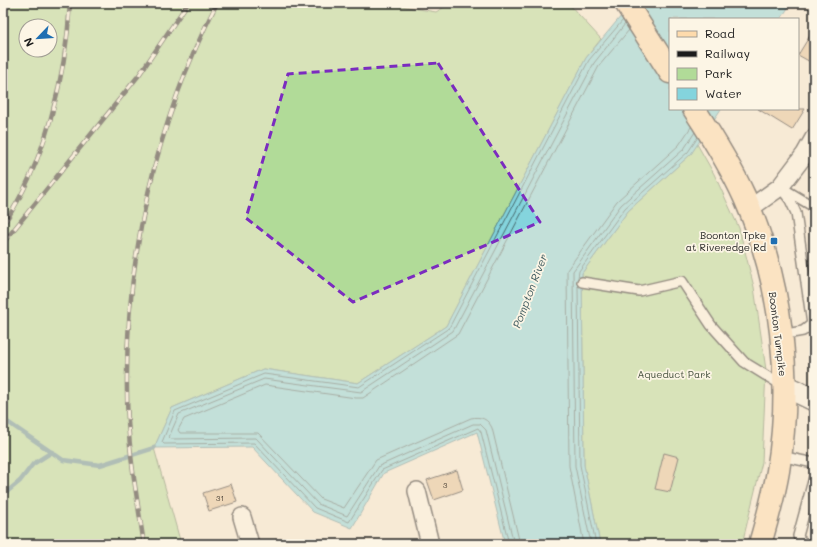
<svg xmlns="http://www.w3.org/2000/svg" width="817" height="547" font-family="Mali,sans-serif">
	<rect width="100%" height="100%" fill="#f7ead5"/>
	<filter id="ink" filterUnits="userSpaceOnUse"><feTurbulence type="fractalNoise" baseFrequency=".025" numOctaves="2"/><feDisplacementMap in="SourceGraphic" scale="8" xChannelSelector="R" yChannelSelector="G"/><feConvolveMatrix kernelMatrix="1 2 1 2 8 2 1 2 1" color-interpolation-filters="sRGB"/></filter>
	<g filter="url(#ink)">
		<!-- green -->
		<g fill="#b1db98" stroke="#667c5a" fill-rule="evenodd">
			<path d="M3 3H384L436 12 451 3H568L601 39 586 58 446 326 358 383 263 369 172 408 154 448 181 544H3ZM26 26H50V50H26Z"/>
			<polygon points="697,144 714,174 739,228 754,287 766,370 762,462 742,544 600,544 584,465 582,273 628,211 691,154"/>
		</g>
		<!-- water -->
		<polygon fill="#84d4dd" stroke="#5a8a90" points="632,3 791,3 781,19 670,19 670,109 721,109 691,154 628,211 582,273 584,465 600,544 505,544 477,432 384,473 352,528 313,512 252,447 154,448 172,408 263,369 358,383 446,326 586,58"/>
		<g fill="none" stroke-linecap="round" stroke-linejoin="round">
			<!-- shore -->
			<g stroke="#466669" stroke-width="1">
				<polyline points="578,278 579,271 625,208 688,152 698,137"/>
				<polyline points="578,285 580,465 596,544"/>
				<polyline points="509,544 481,432 478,428 382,470 349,522 315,508 254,443 164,444 162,442 175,411 264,374 359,387 449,328 589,60 623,20"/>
				<polyline points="514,544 486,430 480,424 473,424 379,466 347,516 318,504 256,438 171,439 169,437 179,414 264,379 361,392 453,331 594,63 625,24"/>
				<path d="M520 544 492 428C488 419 481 416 471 418L376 460 344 508 321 499 258 433H180L178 430 184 419 265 385 356 398H363L458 334 599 66 629 30"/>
				<polyline points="584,544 569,466 567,270 617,201 679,145 691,127"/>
				<polyline points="591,544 575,466 573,271 621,205 684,149 695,132"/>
			</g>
			<!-- stream -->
			<g stroke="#5a8a90" stroke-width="4.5">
				<polyline points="3,421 9,423 63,460 100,465 154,448"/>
				<polyline points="3,495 20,481 33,464 52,452"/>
			</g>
		</g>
		<!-- building -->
		<g fill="#e2c094" stroke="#1c1c1c">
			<polygon points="814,29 814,64 798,55"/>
			<polygon points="758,109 805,109 792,130"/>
			<polygon points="664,453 679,457 670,492 655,489"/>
			<polygon points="457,470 463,490 434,500 427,480"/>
			<polygon points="231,484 237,502 209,511 203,493"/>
		</g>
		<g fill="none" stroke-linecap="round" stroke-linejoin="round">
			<defs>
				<g id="service">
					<polyline points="780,187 790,200 796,213 812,324 803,331 781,335"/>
					<polyline points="784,189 814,207"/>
					<polyline points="582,282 639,291 682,281 711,325 744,362 783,386"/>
					<polyline points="780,456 814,463"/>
					<polyline points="806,544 800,540 798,536 814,477"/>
				</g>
				<g id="minor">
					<polyline points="749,209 780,187 805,154 814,138"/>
					<polyline points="417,491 430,544"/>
					<polyline points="242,517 250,544"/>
				</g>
				<polyline id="tertiary" points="785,386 814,400"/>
				<g id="primary">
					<polyline points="626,3 670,72"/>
					<path d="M694 109C713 138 731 167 745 198 782 282 793 381 778 471 774 495 767 520 760 544"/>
				</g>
			</defs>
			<!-- service casing -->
			<use href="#service" stroke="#1c1c1c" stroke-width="12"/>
			<!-- minor casing -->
			<use href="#minor" stroke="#1c1c1c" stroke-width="20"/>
			<!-- tertiary casing -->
			<use href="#tertiary" stroke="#1c1c1c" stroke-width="24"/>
			<!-- primary casing -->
			<use href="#primary" stroke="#1c1c1c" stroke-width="25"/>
			<!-- service -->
			<use href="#service" stroke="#fcf5e5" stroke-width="9"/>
			<!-- minor -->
			<use href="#minor" stroke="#fcf5e5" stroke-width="17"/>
			<!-- tertiary -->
			<use href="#tertiary" stroke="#fcf5e5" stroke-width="21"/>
			<!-- primary -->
			<use href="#primary" stroke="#fedbac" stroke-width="22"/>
			<defs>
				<g id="rail">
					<path d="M3 225C45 164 66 76 70 3"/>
					<polyline points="3,243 139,75 188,3"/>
					<path d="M144 544C136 493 127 442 127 391 125 257 156 123 217 3"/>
				</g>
			</defs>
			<!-- rail casing -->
			<use href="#rail" stroke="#1c1c1c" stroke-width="4.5"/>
			<!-- rail -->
			<use href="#rail" stroke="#fcf5e5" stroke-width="3" stroke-dasharray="9" stroke-linecap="butt"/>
		</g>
	</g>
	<!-- marked area -->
	<path d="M0 0H817V547H0ZM438 63 540 222 353 302 246 218 288 74Z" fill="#f7ead5" fill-opacity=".55" fill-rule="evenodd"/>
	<path fill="none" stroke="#7b2cbf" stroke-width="3" stroke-dasharray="8 5" stroke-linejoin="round" d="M438 63 540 222 353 302 246 218 288 74Z"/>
	<!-- markers -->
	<rect fill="#1f6fb2" stroke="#fcf5e5" stroke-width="1.5" x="770" y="237" width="8" height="8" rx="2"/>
	<g text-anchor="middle" stroke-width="3.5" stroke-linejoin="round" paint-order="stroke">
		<!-- number labels -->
		<g font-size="8" fill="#4e453a">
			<text x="445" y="488">3</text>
			<text x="220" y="501">31</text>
		</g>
		<!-- poi labels -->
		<g font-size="10" fill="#1c1c1c" stroke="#fcf5e5" text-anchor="end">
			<text x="766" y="239">Boonton Tpke<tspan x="766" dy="12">at Riveredge Rd</tspan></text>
		</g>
		<!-- street labels -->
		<g font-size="10" fill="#1c1c1c" stroke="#fcf5e5">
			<text transform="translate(778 334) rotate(83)" y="4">Boonton Turnpike</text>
		</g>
		<!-- park labels -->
		<g font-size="10" fill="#495541" stroke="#fcf5e5">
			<text x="674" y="378">Aqueduct Park</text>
		</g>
		<!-- water labels -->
		<g font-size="11" font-style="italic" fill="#405c60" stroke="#fcf5e5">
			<text transform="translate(530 291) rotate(-69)" y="4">Pompton River</text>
		</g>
	</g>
	<!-- margin -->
	<rect width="817" height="547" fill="none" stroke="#fcf5e5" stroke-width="16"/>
	<rect x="8" y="8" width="801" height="531" fill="none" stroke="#1c1c1c" stroke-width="1.5" filter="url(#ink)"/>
	<!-- legend -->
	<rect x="669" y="18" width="130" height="92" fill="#fcf5e5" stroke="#a29e95"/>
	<rect x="677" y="31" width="20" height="6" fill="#fedbac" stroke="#a29e95"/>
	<text x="705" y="38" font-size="12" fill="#1c1c1c">Road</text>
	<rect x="677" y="51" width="20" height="6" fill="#1c1c1c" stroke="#a29e95"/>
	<text x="705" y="58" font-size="12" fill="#1c1c1c">Railway</text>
	<rect x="677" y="68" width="20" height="12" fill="#b1db98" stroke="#a29e95"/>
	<text x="705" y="78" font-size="12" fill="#1c1c1c">Park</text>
	<rect x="677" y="88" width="20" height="12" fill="#84d4dd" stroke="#a29e95"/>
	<text x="705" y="98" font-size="12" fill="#1c1c1c">Water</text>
	<!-- north arrow -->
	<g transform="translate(38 38) rotate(245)"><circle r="19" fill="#fcf5e5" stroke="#a29e95"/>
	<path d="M0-3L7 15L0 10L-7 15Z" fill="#1f6fb2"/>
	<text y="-6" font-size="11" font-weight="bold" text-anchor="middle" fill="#1c1c1c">N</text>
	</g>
</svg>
